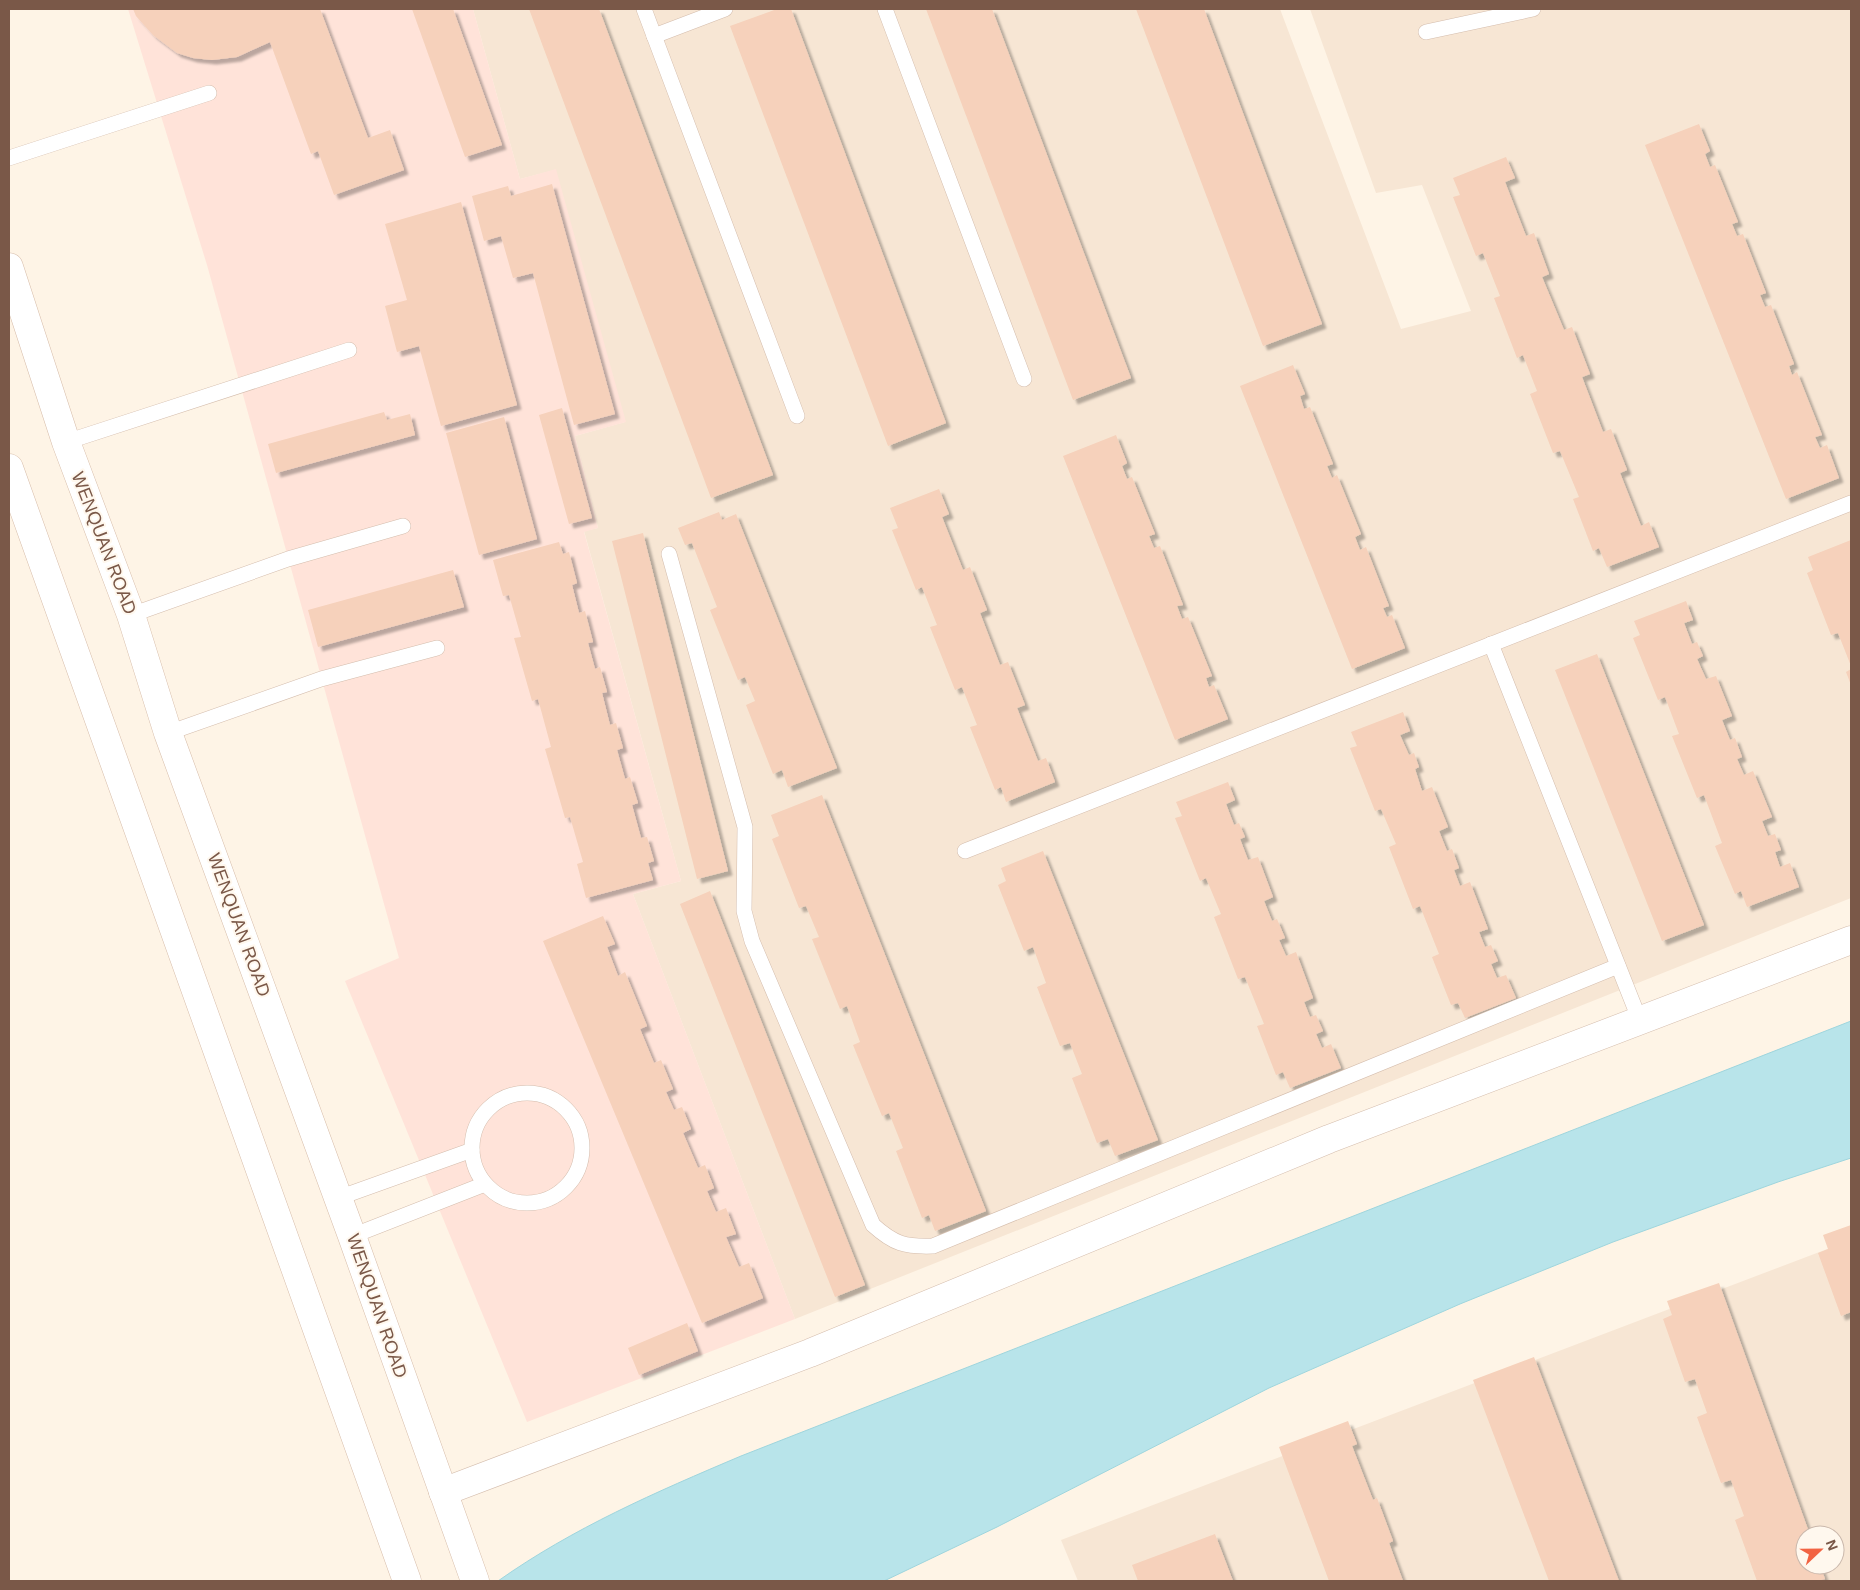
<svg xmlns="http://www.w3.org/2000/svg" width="1860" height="1590" font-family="Arial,sans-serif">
	<defs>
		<filter id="shadow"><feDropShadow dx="4.5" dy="4.5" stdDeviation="1" flood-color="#0004"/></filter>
	</defs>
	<rect width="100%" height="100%" fill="#fef4e6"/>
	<!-- residential -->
	<g fill="#f7e6d4" fill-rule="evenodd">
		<polygon points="473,9 1280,9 1401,329 1471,311 1422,185 1376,193 1310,9 1851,9 1851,898 795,1319 633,894 681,881 584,531 598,528 575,436 625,422 555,170 520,179"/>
		<path d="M1851 1240V1581H1078L1061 1540ZM1805 1535H1835V1565H1805Z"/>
	</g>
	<!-- commercial -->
	<polygon fill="#ffe3d9" points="128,9 473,9 520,179 556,169 626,422 575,436 598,528 584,532 681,881 633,894 795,1319 527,1422 345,981 399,958 207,265"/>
	<!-- water -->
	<path fill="#b8e4ea" stroke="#9ed5dd" d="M1851 1021V1158L1778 1182 1613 1242 1460 1304 1269 1388 997 1527 884 1581H498C573 1528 656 1492 741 1456Z"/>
	<!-- building -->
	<g fill="#f6d1bb" filter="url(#shadow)">
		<polygon points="133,9 320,9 368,138 390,130 404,170 334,195 318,151 311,154 270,42 237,57 212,60 193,58 177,53 153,35 136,16"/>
		<polygon points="412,9 453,9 502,145 465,157"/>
		<polygon points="529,9 599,9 773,475 711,498"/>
		<polygon points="777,9 791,9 946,423 888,446 730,26"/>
		<polygon points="926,9 992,9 1131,378 1073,400"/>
		<polygon points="1136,9 1204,9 1322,324 1263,346"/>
		<polygon points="1699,124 1710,151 1705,154 1710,167 1715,165 1738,222 1732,224 1737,236 1743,234 1766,293 1760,295 1765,307 1771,305 1794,364 1789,366 1792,375 1797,372 1822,435 1815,437 1820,448 1827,445 1839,478 1786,499 1645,145"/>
		<polygon points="1506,157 1515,178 1505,182 1526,236 1534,233 1549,274 1542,277 1564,330 1572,327 1590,374 1582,377 1603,432 1611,429 1627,470 1620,473 1641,526 1649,522 1659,547 1607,567 1599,548 1593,551 1573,499 1579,497 1560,451 1553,453 1530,394 1537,391 1523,355 1517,358 1494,298 1500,296 1483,253 1476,256 1453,197 1460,195 1453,178"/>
		<polygon points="552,184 615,414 574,425 533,273 513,278 501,236 484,241 472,196 508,186 511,196"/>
		<polygon points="461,202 517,405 441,426 419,346 397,352 385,306 407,300 385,224"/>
		<polygon points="1293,365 1305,394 1300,396 1304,409 1310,407 1333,464 1327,466 1332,478 1337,475 1361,534 1355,537 1360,550 1366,547 1389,606 1383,608 1387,617 1392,615 1405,648 1352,669 1240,386"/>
		<polygon points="562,408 592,518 569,524 539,415"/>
		<polygon points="384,412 387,420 410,414 415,435 276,473 268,444"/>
		<polygon points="504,417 537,539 479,555 446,433"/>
		<polygon points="1116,435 1127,463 1122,466 1127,479 1132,477 1155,534 1149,536 1154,548 1160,546 1183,605 1177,606 1182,619 1188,617 1212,676 1206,678 1209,687 1214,685 1228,719 1175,740 1063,456"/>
		<polygon points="939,489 949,514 942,517 963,570 970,567 987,610 980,613 1000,665 1008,662 1025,705 1017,708 1038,761 1046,758 1055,782 1006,802 1001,787 995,790 970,727 977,725 962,687 955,690 930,627 937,625 922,587 916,590 892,530 898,528 890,508"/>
		<polygon points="719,512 722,520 736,514 837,768 788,787 782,770 773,774 746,705 755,701 745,677 738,680 710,610 717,607 692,543 685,545 678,528"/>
		<polygon points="643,533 728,871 697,879 612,541"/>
		<polygon points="1851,540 1851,666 1838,633 1831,635 1807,573 1813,570 1808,557"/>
		<polygon points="559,542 563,554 569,552 577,583 572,585 579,613 585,611 593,642 588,643 595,669 600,667 607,692 602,693 610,725 616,723 623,748 617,750 625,779 630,777 638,803 632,805 641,838 647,837 654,861 648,863 653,880 586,898 577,864 583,862 570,817 565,818 545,749 551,747 538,699 532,701 514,638 521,637 509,595 503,596 493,560"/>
		<polygon points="453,570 464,607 318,647 308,610"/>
		<polygon points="1686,601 1693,620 1684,623 1692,644 1697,642 1703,656 1697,659 1706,679 1716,676 1732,716 1722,720 1730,740 1735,738 1742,757 1737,759 1744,775 1753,771 1772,817 1762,821 1768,836 1775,834 1781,850 1775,852 1780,867 1790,863 1799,887 1747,907 1741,891 1735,894 1715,846 1722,843 1704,795 1697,798 1672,736 1679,734 1665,697 1658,700 1633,638 1640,635 1634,621"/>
		<polygon points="1597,654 1704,925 1662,941 1555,670"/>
		<polygon points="1851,669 1851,685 1846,672"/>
		<polygon points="1403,712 1410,731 1400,735 1409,755 1414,753 1419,767 1415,769 1422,791 1432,787 1448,827 1439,831 1447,851 1452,849 1459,868 1454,870 1460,886 1470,882 1488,929 1479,932 1485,947 1491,945 1498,961 1491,964 1497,978 1506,975 1516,998 1465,1018 1458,1003 1451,1005 1432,957 1439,954 1420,906 1413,909 1389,847 1396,844 1381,809 1375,811 1350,748 1357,746 1351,732"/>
		<polygon points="1228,782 1235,800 1226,804 1234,825 1239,823 1245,837 1240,839 1248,860 1258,857 1273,897 1264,901 1272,921 1277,919 1285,938 1279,940 1286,956 1296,952 1313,998 1304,1002 1310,1017 1316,1015 1323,1031 1316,1034 1322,1048 1331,1044 1341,1068 1290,1088 1283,1072 1276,1075 1257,1026 1264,1024 1245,977 1238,979 1214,917 1221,914 1206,878 1200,881 1175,818 1182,816 1176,802"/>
		<polygon points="822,795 986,1211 935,1231 929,1215 922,1218 896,1151 903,1148 889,1113 882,1116 853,1045 860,1042 847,1006 840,1009 812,939 819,937 806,906 799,908 772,839 779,836 771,815"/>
		<polygon points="1043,851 1158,1140 1115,1156 1108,1139 1097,1143 1072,1078 1082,1074 1070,1043 1060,1046 1037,987 1046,983 1033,947 1024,951 998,885 1006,881 1001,868"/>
		<polygon points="710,891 865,1285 835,1297 680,904"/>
		<polygon points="603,916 615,944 607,947 618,976 625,972 647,1026 640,1029 654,1063 661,1060 673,1089 666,1092 674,1110 682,1107 691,1129 683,1133 698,1168 705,1165 714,1188 707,1191 716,1212 726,1208 736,1234 726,1237 739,1267 749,1263 763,1298 702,1323 543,941"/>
		<polygon points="1851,1225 1851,1312 1841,1316 1818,1253 1828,1249 1823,1235"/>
		<polygon points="1719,1283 1810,1535 1805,1535 1805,1565 1820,1565 1825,1579 1818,1581 1757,1581 1735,1520 1744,1516 1731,1480 1721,1483 1697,1417 1707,1413 1695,1379 1685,1382 1663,1319 1672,1315 1667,1301"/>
		<polygon points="687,1323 698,1351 639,1375 628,1348"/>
		<polygon points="1534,1357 1619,1581 1549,1581 1473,1380"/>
		<polygon points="1348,1421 1357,1444 1352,1446 1373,1500 1377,1498 1393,1541 1389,1543 1403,1581 1329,1581 1279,1447"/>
		<polygon points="1215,1534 1233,1581 1138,1581 1132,1565"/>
	</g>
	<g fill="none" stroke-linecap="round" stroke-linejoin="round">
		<defs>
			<g id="service">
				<polyline points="644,9 797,416"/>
				<polyline points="885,9 1024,379"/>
				<polyline points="1426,32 1533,9"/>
				<polyline points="654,36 725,9"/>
				<polyline points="9,158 209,93"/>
				<polyline points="66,442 349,350"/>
				<path d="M669 554 745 827 744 911 752 941 873 1225C894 1244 905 1247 933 1246L1618 966"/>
				<polyline points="131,615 288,559 403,526"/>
				<polyline points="1491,644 1640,1021"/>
				<polyline points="168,733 321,679 437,648"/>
				<polyline points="965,851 1851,503"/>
				<circle cx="527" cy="1148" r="55"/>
				<polyline points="338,1198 472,1150"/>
				<polyline points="352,1236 485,1184"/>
			</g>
			<polyline id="minor" points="443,1492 810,1353 1329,1139 1851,940"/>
			<g id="secondary">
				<polyline points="9,267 66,442 131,615 168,733 352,1236 475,1581"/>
				<polyline points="9,468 407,1581"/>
			</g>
		</defs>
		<!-- service casing -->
		<use href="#service" stroke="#d4bdad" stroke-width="16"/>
		<!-- minor casing -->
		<use href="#minor" stroke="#d4bdad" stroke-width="29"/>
		<!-- secondary casing -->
		<use href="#secondary" stroke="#d7bdaa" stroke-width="29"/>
		<!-- service -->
		<use href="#service" stroke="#fff" stroke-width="15"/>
		<!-- minor -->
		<use href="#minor" stroke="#fff" stroke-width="28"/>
		<!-- secondary -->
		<use href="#secondary" stroke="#fff" stroke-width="28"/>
	</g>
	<g text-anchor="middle" stroke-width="4" stroke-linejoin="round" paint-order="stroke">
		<!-- street labels -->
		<g font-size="18" fill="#7a5848" stroke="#fff8ee">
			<text transform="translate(104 543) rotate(69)" y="6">WENQUAN ROAD</text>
			<text transform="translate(239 925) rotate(70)" y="6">WENQUAN ROAD</text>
			<text transform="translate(377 1306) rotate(71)" y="6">WENQUAN ROAD</text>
		</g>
	</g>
	<!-- border -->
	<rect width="1860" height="1590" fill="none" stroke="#7a5848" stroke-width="20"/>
	<!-- north arrow -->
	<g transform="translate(1820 1550) rotate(68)"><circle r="24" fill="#fff8ee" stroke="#cab8ac"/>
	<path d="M0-4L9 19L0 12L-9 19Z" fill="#f26342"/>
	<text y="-8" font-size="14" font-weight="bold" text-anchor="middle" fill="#7a5848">N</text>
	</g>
</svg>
